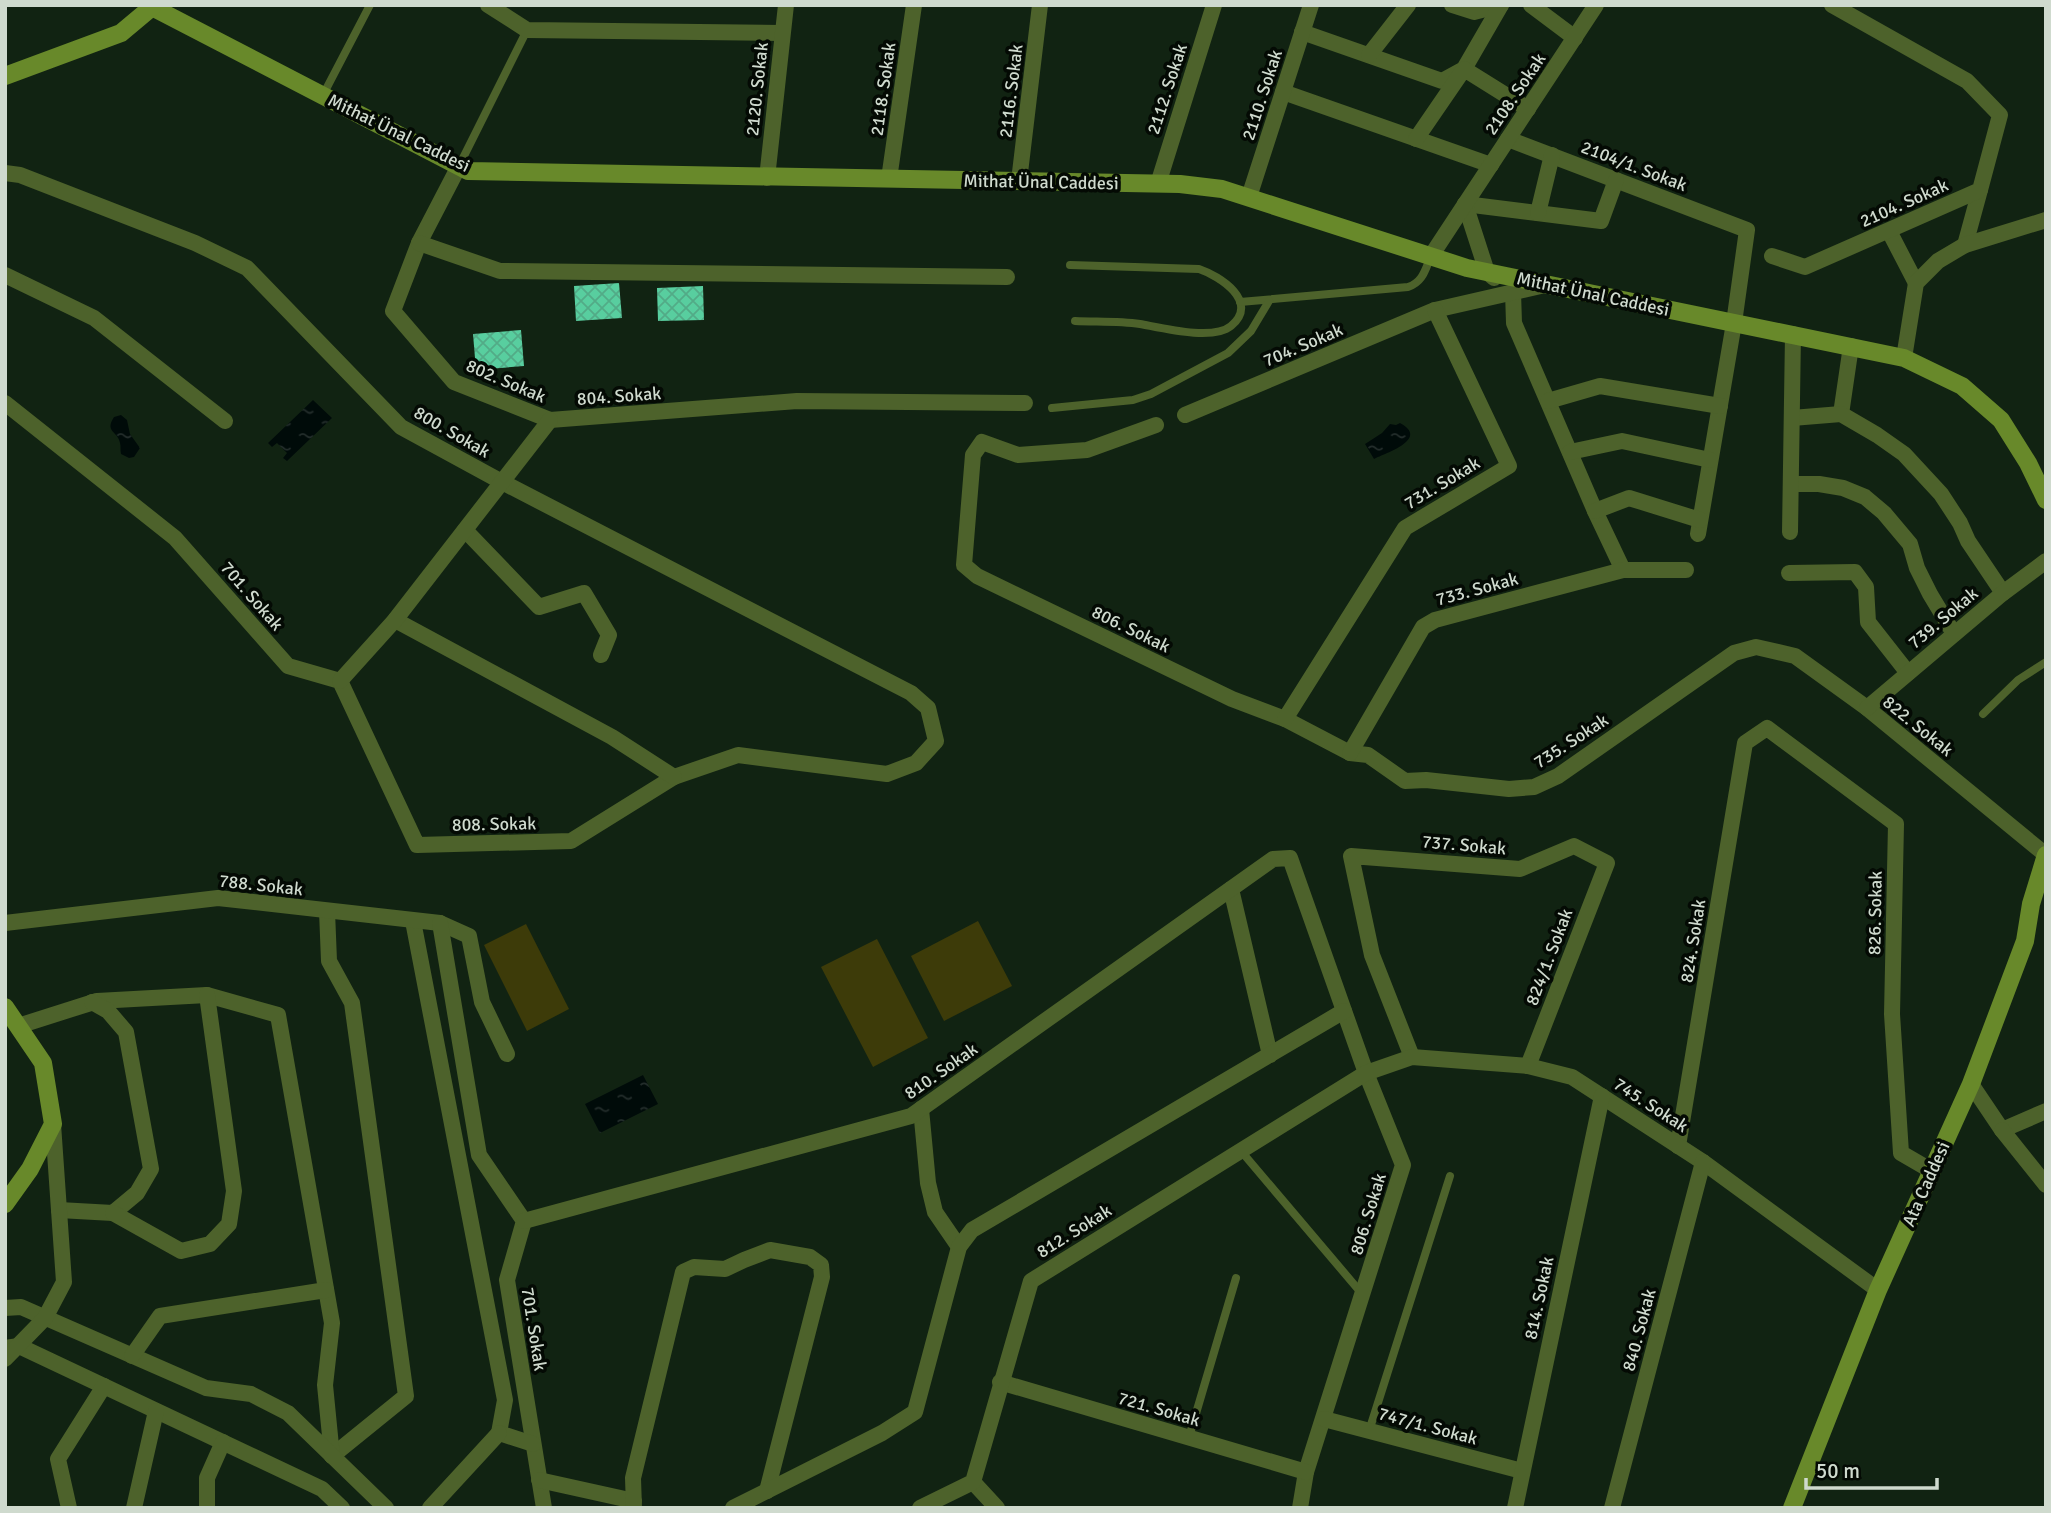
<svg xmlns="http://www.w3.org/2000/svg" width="2051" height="1513" font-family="Signika,sans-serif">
	<defs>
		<pattern id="water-ripples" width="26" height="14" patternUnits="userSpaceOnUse" patternTransform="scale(1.75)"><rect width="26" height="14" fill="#000b09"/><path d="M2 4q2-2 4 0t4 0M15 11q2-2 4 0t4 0" fill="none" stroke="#242e2c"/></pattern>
		<pattern id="building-cross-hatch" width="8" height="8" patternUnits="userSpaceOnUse" patternTransform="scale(1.75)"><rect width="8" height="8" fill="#58ce9f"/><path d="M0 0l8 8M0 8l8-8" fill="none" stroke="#52ab87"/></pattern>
	</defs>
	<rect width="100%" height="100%" fill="#112312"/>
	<!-- green -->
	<g fill="#3d3b09">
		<polygon points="978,921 1012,986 944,1021 911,956"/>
		<polygon points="526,924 569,1009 527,1031 484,945"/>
		<polygon points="877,939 928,1038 873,1067 821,967"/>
	</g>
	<!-- water -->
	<g fill="url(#water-ripples)">
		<polygon points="313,400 332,418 287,461 283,458 287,453 277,443 272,447 268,443"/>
		<path d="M121 415 127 420 130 434 140 448 134 457 129 458 121 454C120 450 121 446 120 443 118 431 104 432 114 417Z"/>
		<path d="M1400 423C1430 439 1386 453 1374 459L1365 444 1382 433 1390 424 1396 425Z"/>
		<polygon points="643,1075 658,1104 600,1133 585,1104"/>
	</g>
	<!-- building -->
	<g fill="url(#building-cross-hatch)">
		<polygon points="619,283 622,318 576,321 574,286"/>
		<polygon points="703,286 704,320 658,321 657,288"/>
		<polygon points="521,330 524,366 476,370 473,334"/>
	</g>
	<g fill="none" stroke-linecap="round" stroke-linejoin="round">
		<!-- lane -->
		<g stroke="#4d622b" stroke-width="8">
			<polyline points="323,95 370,5"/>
			<polyline points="459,166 527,30"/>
			<path d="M1070 265 1199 269C1220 276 1260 302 1231 326 1213 341 1162 328 1140 324 1119 321 1097 322 1075 321"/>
			<path d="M1240 302 1408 287C1423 282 1425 270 1431 256"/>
			<polyline points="1052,408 1133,400 1151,394 1228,353 1251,331 1269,301"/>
			<polyline points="1983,714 2018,680 2046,662"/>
			<polyline points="1241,1151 1363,1295"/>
			<polyline points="1369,1431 1450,1176"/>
			<polyline points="1189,1437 1236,1278"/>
		</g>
		<!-- street -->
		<g stroke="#4d622b" stroke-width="16">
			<polyline points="488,5 527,30 782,33"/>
			<polyline points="1452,5 1474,12 1501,5"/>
			<polyline points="1531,5 1575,38"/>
			<polyline points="1302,32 1442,81 1464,69 1501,5"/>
			<polyline points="1369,55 1408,5"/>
			<polyline points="1283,92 1491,165"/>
			<polyline points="1416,139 1464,69 1528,109"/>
			<polyline points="1508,139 1747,230 1734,323 1698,534"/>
			<polyline points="459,166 419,243 393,311 454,382 550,420 797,401 1025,403"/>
			<polyline points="5,173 20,175 195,243 247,268 401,427 502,482 911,693 928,708 936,741 916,763 887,774 738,755 674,777 571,841 417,845 340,681 288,666 175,538 5,403"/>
			<polyline points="767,178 786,5"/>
			<polyline points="889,179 914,5"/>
			<polyline points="1019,181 1040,5"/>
			<polyline points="1158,184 1214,5"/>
			<polyline points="1249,197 1311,5"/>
			<polyline points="1465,204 1601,221 1616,180"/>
			<polyline points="1465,204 1487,272 1494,278"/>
			<polyline points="1538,213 1552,155"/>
			<polyline points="1889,231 1916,283"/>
			<polyline points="419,243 500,271 1007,277"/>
			<polyline points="1965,245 1980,190"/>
			<polyline points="1431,256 1596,5"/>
			<polyline points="1772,256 1805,267 1980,190 2000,115 1967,81 1832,5"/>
			<polyline points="5,275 94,318 225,421"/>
			<polyline points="1513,292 1514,323 1595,511 1623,570"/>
			<polyline points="1904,358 1916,283 1938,261 1965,245 2046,220"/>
			<polyline points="1548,401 1600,386 1720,406"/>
			<polyline points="1841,414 1851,346"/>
			<polyline points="1185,415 1435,310 1545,285"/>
			<polyline points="1792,418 1841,414 1877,435 1904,454 1941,494 1960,523 1968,541 2003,593"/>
			<polyline points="1156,425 1087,450 1018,455 982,442 973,455 964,565 977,576 1232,699 1285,719 1350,753 1368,755 1405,781 1426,780 1509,789 1534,787 1558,776 1734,653 1756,647 1795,656 1867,708 2046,855"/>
			<polyline points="1570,452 1622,441 1710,460"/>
			<polyline points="1791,484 1819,484 1843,488 1865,497 1884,513 1910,544 1917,568 1930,594 1954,634"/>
			<polyline points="1595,511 1629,498 1700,520"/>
			<polyline points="465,530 539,607 584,593 609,635 601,655"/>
			<polyline points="1790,532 1793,334"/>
			<polyline points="1789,573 1855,572 1866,587 1868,622 1908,673"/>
			<polyline points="395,620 612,737 674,777"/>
			<polyline points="340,681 395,620 550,420"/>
			<polyline points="1867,708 2003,593 2046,561"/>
			<polyline points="1285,719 1405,528 1509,466 1435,310"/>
			<polyline points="1350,753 1423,627 1435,620 1623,570 1686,570"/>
			<polyline points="1231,889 1270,1055"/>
			<polyline points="327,911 329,961 352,1003 406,1396 332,1456"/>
			<polyline points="413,921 505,1400 499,1433"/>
			<polyline points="5,923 218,898 440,923 469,936 482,1002 507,1054"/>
			<polyline points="440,923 479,1155 524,1221 507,1280 544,1508"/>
			<polyline points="18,1026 97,1001 207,995 278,1015 332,1323 325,1385 332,1456"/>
			<polyline points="1412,1057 1372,955 1351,856 1520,869 1574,846 1607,863 1528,1066"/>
			<polyline points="1971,1084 2002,1130 2046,1111"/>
			<polyline points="921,1109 928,1183 935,1212 959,1247"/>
			<polyline points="2002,1130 2046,1185"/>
			<polyline points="1678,1146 1745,743 1767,728 1896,824 1892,1014 1901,1153 1932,1171"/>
			<polyline points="59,1210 113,1213 137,1193 151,1169 126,1032 108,1011 92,1002"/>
			<polyline points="113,1213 181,1251 210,1244 229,1224 234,1191 207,995"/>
			<polyline points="524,1221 911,1116 1273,859 1290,858 1366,1073 1403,1165 1306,1472 1300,1508"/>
			<polyline points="5,1308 21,1307 206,1388 251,1394 288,1413 386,1508"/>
			<polyline points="5,1348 19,1346 322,1489 342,1508"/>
			<polyline points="132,1356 160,1316 326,1290"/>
			<polyline points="5,1359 45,1318 64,1282 53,1124"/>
			<polyline points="1000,1382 1306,1472"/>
			<polyline points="1324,1419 1522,1471"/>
			<polyline points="499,1433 533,1444"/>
			<polyline points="539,1480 634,1501"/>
			<polyline points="973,1482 997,1508"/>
			<polyline points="69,1508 58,1459 104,1386"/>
			<polyline points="134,1508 156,1411"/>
			<polyline points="207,1508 207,1478 223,1442"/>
			<polyline points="430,1508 499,1433"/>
			<polyline points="634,1508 633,1478 683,1272 694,1267 725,1269 744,1260 770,1250 810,1257 821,1265 822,1277 767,1491"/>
			<polyline points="733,1508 882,1433 915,1412 959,1247 972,1230 1344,1011"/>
			<polyline points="920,1508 973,1482 1031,1281 1366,1073 1412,1057 1528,1066 1572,1077 1703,1162 1878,1290"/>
			<polyline points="1515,1508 1602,1096"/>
			<polyline points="1612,1508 1703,1162"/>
		</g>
		<!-- secondary -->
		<g stroke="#68892a" stroke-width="18">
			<polyline points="152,7 468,171 1180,184 1222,189 1467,268 1904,358 1962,386 2001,420 2028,463 2046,500"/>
			<polyline points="5,76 121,33 152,7"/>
			<polyline points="5,1007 43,1063 53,1124 30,1169 5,1204"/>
			<polyline points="1792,1508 1878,1290 1971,1084 2025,941 2031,904 2046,855"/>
		</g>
	</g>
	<g text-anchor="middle" stroke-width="7" stroke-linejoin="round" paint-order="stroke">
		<!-- street labels -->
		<g font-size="18" fill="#cfdace" stroke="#040a04">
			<text transform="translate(757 89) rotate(-84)" y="6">2120. Sokak</text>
			<text transform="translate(883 89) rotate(-82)" y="6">2118. Sokak</text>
			<text transform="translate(1167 89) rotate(-72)" y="6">2112. Sokak</text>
			<text transform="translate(1011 91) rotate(-83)" y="6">2116. Sokak</text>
			<text transform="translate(1515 94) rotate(-56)" y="6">2108. Sokak</text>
			<text transform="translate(1262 95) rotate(-72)" y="6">2110. Sokak</text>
			<text transform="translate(399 133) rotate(26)" y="6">Mithat Ünal Caddesi</text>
			<text transform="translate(1634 166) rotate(21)" y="6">2104/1. Sokak</text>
			<text transform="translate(1041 182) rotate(1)" y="6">Mithat Ünal Caddesi</text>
			<text transform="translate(1904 203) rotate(-24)" y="6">2104. Sokak</text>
			<text transform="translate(1593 294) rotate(12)" y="6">Mithat Ünal Caddesi</text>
			<text transform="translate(1303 345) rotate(-23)" y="6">704. Sokak</text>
			<text transform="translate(506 381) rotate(23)" y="6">802. Sokak</text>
			<text transform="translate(619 396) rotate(-4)" y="6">804. Sokak</text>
			<text transform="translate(452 432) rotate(30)" y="6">800. Sokak</text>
			<text transform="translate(1442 483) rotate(-31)" y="6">731. Sokak</text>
			<text transform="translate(1477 589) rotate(-15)" y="6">733. Sokak</text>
			<text transform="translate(252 596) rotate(49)" y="6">701. Sokak</text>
			<text transform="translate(1943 618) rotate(-40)" y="6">739. Sokak</text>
			<text transform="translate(1131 629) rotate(26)" y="6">806. Sokak</text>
			<text transform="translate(1918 726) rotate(39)" y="6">822. Sokak</text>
			<text transform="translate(1571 741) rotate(-33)" y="6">735. Sokak</text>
			<text transform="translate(494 824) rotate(-1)" y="6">808. Sokak</text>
			<text transform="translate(1464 845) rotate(5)" y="6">737. Sokak</text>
			<text transform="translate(261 885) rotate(6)" y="6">788. Sokak</text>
			<text transform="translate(1875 913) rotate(-89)" y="6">826. Sokak</text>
			<text transform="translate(1693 941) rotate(-81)" y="6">824. Sokak</text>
			<text transform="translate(1549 957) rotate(-69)" y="6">824/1. Sokak</text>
			<text transform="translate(941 1071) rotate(-35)" y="6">810. Sokak</text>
			<text transform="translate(1651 1105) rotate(33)" y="6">745. Sokak</text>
			<text transform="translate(1926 1184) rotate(-66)" y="6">Ata Caddesi</text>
			<text transform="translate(1368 1214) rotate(-73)" y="6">806. Sokak</text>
			<text transform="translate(1074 1231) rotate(-32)" y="6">812. Sokak</text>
			<text transform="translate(1539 1298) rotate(-78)" y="6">814. Sokak</text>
			<text transform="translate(534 1329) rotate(81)" y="6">701. Sokak</text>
			<text transform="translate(1639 1330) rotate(-75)" y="6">840. Sokak</text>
			<text transform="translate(1159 1409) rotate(16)" y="6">721. Sokak</text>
			<text transform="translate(1428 1426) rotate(15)" y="6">747/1. Sokak</text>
		</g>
	</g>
	<!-- border -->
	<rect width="2051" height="1513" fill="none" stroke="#cfdace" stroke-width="14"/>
	<!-- scale -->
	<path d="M1806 1478v10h131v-10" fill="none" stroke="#cfdace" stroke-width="3.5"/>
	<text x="1816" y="1478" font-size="21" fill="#cfdace" stroke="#040a04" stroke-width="5" paint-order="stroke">50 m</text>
</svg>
